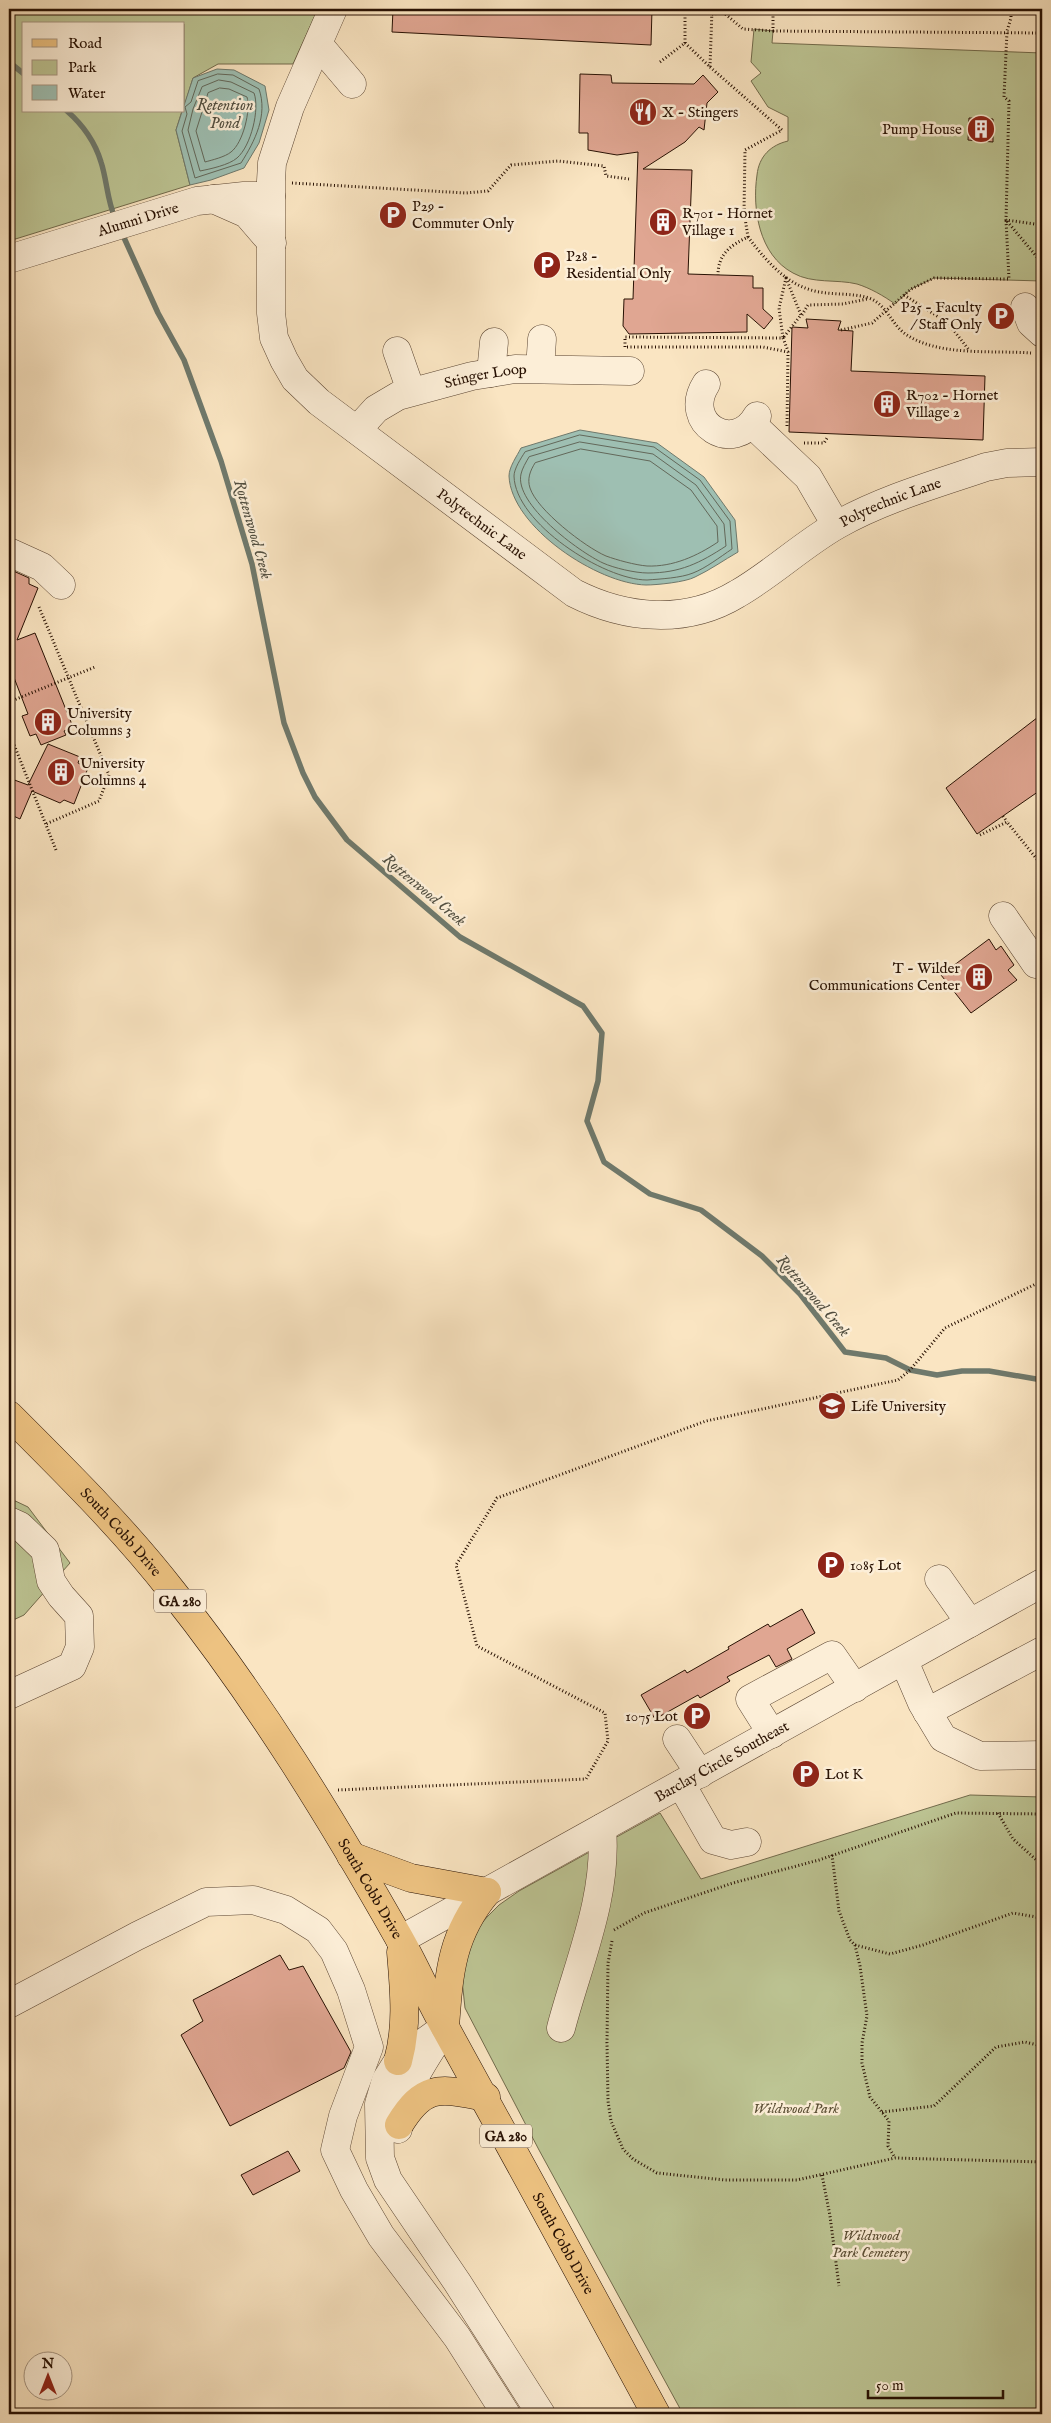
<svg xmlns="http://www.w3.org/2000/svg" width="1051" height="2423" font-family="'IM FELL English',serif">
	<rect width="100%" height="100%" fill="#fae5c2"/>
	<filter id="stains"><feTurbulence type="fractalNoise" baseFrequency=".004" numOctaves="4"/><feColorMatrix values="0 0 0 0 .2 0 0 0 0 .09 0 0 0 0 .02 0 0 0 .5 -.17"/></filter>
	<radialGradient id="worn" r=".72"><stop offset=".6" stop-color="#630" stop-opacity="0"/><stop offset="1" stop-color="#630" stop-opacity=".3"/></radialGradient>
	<!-- green -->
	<g fill="#bdc594" stroke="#726b4c">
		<polygon points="9,9 318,9 293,64 218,64 193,78 184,107 184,24 24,24 24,111 182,111 176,130 190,185 9,241"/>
		<path d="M754 29 773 31 772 43 1042 53V281L934 278 911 289 895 304C884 296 870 288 857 284 837 279 812 284 793 273 759 255 752 209 757 175 759 156 771 145 788 141V117L768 107 751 81 761 73 751 62Z"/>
		<polygon points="9,1498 28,1507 70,1563 24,1615 9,1622"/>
		<polygon points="970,1795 1042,1797 1042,2414 683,2414 539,2150 465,2008 462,1980 467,1952 480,1925 488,1916 499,1905 519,1891 660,1813 701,1879"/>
	</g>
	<!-- water -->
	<g fill="#9ebfb2" stroke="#6f796c">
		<polygon points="217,69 234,70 265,86 269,110 259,143 244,168 211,180 190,185 176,130 193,78"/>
		<path d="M580 430 657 443 704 477 735 520 738 552C724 560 710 570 695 577 686 582 657 585 646 585 598 584 511 527 509 476 509 467 517 456 521 448Z"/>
	</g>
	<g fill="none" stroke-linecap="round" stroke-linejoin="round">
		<!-- shore -->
		<g stroke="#63685a" stroke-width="1">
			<path d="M218 74 233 75 259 89C268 115 255 141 241 163L195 178 182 131 187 114 185 107 191 102 198 81Z"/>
			<path d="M219 80 231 82 254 93C260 109 251 146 237 158 229 165 210 169 200 171L188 130 193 109 202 87Z"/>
			<path d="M220 88 229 89 247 97C251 110 243 143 231 152 225 157 212 160 205 162L196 131 208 93Z"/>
			<path d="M580 435 654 447 700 480 730 521 732 549C720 557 706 568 693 573 681 578 660 579 647 580 604 580 515 523 514 476 514 469 521 458 525 452Z"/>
			<path d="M580 442 653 454 696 485 724 524 726 546C700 563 680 573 648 573 635 573 614 568 603 563 579 552 514 504 521 474 522 469 526 462 529 457Z"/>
			<path d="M581 449 650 461 691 490 717 526 718 542C697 556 673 567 647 566 635 565 617 560 606 556 585 547 537 510 530 488 527 479 530 471 535 463Z"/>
		</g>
		<!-- stream -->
		<g stroke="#6f796c" stroke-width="5.5">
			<polyline points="9,62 24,74"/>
			<path d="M67 111C83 125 95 142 101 162 107 180 107 200 115 218"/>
			<polyline points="121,231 158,313 184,360 221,461 252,564 284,723 303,773 315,797 347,840 460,937 583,1006 602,1033 598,1081 587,1121 604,1162 650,1194 701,1210 762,1256 800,1294 845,1352 886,1358 910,1370 937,1375 962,1371 989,1371 1042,1380"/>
		</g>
	</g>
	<!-- building -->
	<g fill="#e0a692" stroke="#281103">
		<polygon points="393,9 652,9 651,45 392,32"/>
		<polygon points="580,74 611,75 612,83 694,84 703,75 718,92 707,103 704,130 699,127 685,142 643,169 692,170 688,274 753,276 753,288 763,288 763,309 773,318 764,329 747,314 747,332 629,334 623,326 624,299 633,299 638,152 617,155 588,150 588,133 579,133"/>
		<polygon points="969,118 993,119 993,142 968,140"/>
		<polygon points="806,319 841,321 838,330 853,331 851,371 985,376 983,440 789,432 792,327 808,328"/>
		<polygon points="9,569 29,578 29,584 38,588 17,640 35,633 73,727 64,731 66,735 41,745 36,734 30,736 22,716 28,714 13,675 9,677"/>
		<polygon points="1042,714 1042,789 977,834 946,788"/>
		<polygon points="48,744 80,757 78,763 88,768 74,804 64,800 60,803 32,791 20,819 9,814 9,778 28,785"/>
		<polygon points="989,939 996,950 1001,946 1014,965 1008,970 1017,980 971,1013 941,975"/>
		<polygon points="802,1609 815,1633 787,1649 792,1659 776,1667 769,1655 727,1677 730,1681 700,1698 698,1695 655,1719 641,1695 685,1670 687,1673 729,1649 728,1647 768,1624 770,1627"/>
		<polygon points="280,1955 289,1970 303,1966 351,2052 344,2068 230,2126 181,2035 203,2021 193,2000"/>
		<polygon points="288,2151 300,2171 253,2195 241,2175"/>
	</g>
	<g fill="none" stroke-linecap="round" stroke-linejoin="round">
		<defs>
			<g id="minor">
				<path id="s1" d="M333 9 290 107 272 163 271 181V313L274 338 284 360 295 379 319 402 574 593C625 619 686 625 737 594 772 574 802 545 837 525 883 499 936 484 986 467L1007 463 1042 462"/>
				<polyline points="319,45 352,84"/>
				<polyline points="213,199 247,214 272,243"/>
				<path id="s2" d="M9 259 197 201 244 196H271"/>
				<polyline points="1025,307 1031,323 1042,333"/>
				<polyline points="397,351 411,391"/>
				<polyline points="540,369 542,339"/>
				<polyline points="491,373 494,342"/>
				<path d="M706 384C681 423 734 456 757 416"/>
				<polyline points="752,424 808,477 836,525"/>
				<path id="s3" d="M357 430 376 409 398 396 472 376 515 369 630 371"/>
				<polyline points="9,552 42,567 61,585"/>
				<polyline points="1003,916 1036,964"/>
				<polyline points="9,1521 20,1526 45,1550 51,1581 61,1596 79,1616 80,1647 72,1666 9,1695"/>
				<polyline points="939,1579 970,1623"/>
				<polyline points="904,1661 922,1703 943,1738 980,1756 1042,1755"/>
				<polyline points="927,1712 1042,1651"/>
				<polyline points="772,1734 750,1699 832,1655 855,1688"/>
				<polyline points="677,1739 700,1774"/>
				<polyline points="681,1784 713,1840 731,1845 747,1842"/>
				<path id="s4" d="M400 1940 1042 1583"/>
				<polyline points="9,2004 137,1936 206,1902 253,1900 286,1910 318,1930 334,1951 351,1990 369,2047 343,2116 335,2150 354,2190 381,2236 457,2337 506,2414"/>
				<polyline points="445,2027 398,2061 386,2080 379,2104 380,2158 388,2180 457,2282 541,2414"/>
				<path d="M561 2028C578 1963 608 1897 602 1828"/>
				<path d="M398 2129C401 2092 422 2065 440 2035"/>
			</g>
			<g id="major">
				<path id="s5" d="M9 1415C65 1471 123 1528 172 1591 258 1699 331 1818 399 1938 416 1968 429 1999 446 2029 517 2157 586 2285 656 2414"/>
				<polyline points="351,1856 411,1878 487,1892"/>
				<path d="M445 2027C449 1973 451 1935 487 1892"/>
				<path d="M398 2061C408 2025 404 1989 401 1952"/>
				<path d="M399 2125C425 2082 441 2089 486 2097"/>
			</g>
		</defs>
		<!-- minor casing -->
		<use href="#minor" stroke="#5c4633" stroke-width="29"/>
		<!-- major casing -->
		<use href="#major" stroke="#281103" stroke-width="29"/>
		<!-- path -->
		<g stroke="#281103" stroke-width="3" stroke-dasharray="1 2.5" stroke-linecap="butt">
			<polyline points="1011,9 1011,18 1007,31 1004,97 1009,101 1006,220 1042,225"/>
			<polyline points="712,14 724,13 743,29 773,31 773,9"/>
			<polyline points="773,31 1042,33"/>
			<polyline points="685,43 710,67 712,9"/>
			<polyline points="660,62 685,43 685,9"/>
			<path d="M710 67 782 130 745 150 744 212 748 237C731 245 718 254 718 275"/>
			<polyline points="292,183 466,193 488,191 511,165 558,161 604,166 606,176 629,179"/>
			<path d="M748 237C764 258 783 281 808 289 827 296 850 292 869 298 886 304 891 323 904 333 937 357 991 350 1031 353"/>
			<polygon points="786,278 801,315 783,338 779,308"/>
			<polyline points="904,295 948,323 969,350"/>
			<polyline points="802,315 808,305 843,304 867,299"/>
			<polyline points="841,330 872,323 911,289 934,278 1009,279 1006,220 1042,263"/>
			<polyline points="625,347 625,337 783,338 788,351"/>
			<polyline points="627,347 763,347 788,352 787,427"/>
			<polyline points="804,443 824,443 827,438"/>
			<polyline points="39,607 109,775 99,801 46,824"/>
			<polyline points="9,702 95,667"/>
			<polyline points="9,732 56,850"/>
			<polyline points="1003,816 1007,822"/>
			<polyline points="980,835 1007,822 1040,863"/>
			<polyline points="338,1790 586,1779 608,1741 605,1713 477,1646 456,1565 497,1498 706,1421 898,1380 910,1370 945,1328 1042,1281"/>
			<polyline points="998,1813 1013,1839 1042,1865"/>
			<polyline points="832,1855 839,1911 850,1940 855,1945 860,1966 867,2016 862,2043 862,2063 870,2097 889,2121 888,2146 895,2158"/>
			<polyline points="614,1930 644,1913 733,1883 819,1860 956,1813 1042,1814"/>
			<polyline points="612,1941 608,1963 607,2043 608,2101 611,2121 623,2149 633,2159 657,2173 725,2180 797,2180 895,2158 1042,2162"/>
			<polyline points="855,1945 890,1954 923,1945 1013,1913 1042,1918"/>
			<polyline points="882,2112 934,2106 996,2047 1025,2042 1042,2046"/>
			<polyline points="822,2175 830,2216 839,2286"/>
		</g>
		<!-- minor -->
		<use href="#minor" stroke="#fceed7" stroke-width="28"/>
		<!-- major -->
		<use href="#major" stroke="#edc281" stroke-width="28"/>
	</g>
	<!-- icons -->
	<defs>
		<symbol id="restaurant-disc" viewBox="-11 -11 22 22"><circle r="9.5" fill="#8f2418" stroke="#fceed7"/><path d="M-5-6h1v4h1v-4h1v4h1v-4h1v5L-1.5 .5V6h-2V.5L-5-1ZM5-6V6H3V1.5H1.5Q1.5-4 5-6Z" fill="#fff"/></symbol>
		<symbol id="building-disc" viewBox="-11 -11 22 22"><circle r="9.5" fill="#8f2418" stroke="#fceed7"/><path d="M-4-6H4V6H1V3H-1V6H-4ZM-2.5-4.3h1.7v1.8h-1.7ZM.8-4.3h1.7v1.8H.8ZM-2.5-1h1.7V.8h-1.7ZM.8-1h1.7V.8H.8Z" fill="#fff"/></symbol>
		<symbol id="parking-disc" viewBox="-11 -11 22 22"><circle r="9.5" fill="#8f2418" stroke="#fceed7"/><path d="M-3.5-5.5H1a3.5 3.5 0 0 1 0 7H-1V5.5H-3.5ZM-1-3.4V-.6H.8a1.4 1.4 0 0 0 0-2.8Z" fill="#fff"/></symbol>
		<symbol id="university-disc" viewBox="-11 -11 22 22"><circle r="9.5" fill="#8f2418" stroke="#fceed7"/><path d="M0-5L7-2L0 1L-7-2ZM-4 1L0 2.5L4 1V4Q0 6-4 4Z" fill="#fff"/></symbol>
	</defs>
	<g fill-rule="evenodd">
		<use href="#restaurant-disc" x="627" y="96" width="32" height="32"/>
		<use href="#building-disc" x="965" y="113" width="32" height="32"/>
		<use href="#parking-disc" x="377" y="199" width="32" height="32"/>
		<use href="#building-disc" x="647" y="206" width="32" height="32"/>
		<use href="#parking-disc" x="531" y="249" width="32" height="32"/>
		<use href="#parking-disc" x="985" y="300" width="32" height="32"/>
		<use href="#building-disc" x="871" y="388" width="32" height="32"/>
		<use href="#building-disc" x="32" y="706" width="32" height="32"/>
		<use href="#building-disc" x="45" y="756" width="32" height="32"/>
		<use href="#building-disc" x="963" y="961" width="32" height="32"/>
		<use href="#university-disc" x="816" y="1390" width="32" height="32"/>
		<use href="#parking-disc" x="815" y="1549" width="32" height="32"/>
		<use href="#parking-disc" x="681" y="1700" width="32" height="32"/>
		<use href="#parking-disc" x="790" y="1758" width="32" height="32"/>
	</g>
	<g text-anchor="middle" stroke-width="5" stroke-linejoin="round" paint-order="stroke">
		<!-- shield labels -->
		<g fill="#fceed7" stroke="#685343" stroke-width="1">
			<rect x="154" y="1589.5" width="52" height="23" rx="4"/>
			<rect x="480" y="2124.5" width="52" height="23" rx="4"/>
		</g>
		<g font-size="14" font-weight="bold" fill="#281103">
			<text x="180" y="1606">GA 280</text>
			<text x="506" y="2141">GA 280</text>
		</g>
		<!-- poi labels -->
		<g font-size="15" fill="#281103" stroke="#fceed7" text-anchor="start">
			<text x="662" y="117">X - Stingers</text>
			<text x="962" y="134" text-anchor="end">Pump House</text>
			<text x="412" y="211">P29 -<tspan x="412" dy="17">Commuter Only</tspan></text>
			<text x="682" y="218">R701 - Hornet<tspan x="682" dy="17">Village 1</tspan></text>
			<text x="566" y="261">P28 -<tspan x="566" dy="17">Residential Only</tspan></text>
			<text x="982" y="312" text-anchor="end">P25 - Faculty<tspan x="982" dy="17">/ Staff Only</tspan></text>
			<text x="906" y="400">R702 - Hornet<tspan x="906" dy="17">Village 2</tspan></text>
			<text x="67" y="718">University<tspan x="67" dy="17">Columns 3</tspan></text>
			<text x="80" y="768">University<tspan x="80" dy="17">Columns 4</tspan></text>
			<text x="960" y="973" text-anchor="end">T - Wilder<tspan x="960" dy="17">Communications Center</tspan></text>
			<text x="851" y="1411">Life University</text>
			<text x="850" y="1570">1085 Lot</text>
			<text x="678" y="1721" text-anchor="end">1075 Lot</text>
			<text x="825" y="1779">Lot K</text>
		</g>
		<!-- street labels -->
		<g font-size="15" fill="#281103" stroke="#fceed7">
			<text dy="5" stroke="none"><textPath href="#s2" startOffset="135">Alumni Drive</textPath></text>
			<text dy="5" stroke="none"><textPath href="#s3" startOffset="144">Stinger Loop</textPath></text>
			<text dy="5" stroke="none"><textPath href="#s1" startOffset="1089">Polytechnic Lane</textPath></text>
			<text dy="5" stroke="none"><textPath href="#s1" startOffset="624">Polytechnic Lane</textPath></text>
			<text dy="5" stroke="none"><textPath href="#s5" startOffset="162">South Cobb Drive</textPath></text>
			<text dy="5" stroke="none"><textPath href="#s4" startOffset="368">Barclay Circle Southeast</textPath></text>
			<text dy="5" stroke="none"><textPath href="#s5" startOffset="598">South Cobb Drive</textPath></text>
			<text dy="5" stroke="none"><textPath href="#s5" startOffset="1002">South Cobb Drive</textPath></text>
		</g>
		<!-- park labels -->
		<g font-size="15" font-style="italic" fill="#5c5036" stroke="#fceed7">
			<text x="796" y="2113">Wildwood Park</text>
			<text x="871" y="2240">Wildwood<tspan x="871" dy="17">Park Cemetery</tspan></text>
		</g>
		<!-- water labels -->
		<g font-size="16" font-style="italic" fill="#514e40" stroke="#fceed7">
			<text x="225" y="110">Retention<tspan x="225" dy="18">Pond</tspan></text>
			<text transform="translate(254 529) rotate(74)" y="6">Rottenwood Creek</text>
			<text transform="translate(425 889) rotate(40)" y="6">Rottenwood Creek</text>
			<text transform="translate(814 1295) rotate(49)" y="6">Rottenwood Creek</text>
		</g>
	</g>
	<!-- margin -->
	<rect width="1051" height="2423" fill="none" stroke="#fae5c2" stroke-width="30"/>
	<rect x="10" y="10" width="1031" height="2403" fill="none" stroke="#281103" stroke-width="2.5"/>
	<rect x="15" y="15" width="1021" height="2393" fill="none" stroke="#281103"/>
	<!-- legend -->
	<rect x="22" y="22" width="162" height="90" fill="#fceed7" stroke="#a79682"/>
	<rect x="32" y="39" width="25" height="8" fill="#edc281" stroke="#a79682"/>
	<text x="68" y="48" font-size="15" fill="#281103">Road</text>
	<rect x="32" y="60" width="25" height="15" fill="#bdc594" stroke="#a79682"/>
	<text x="68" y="72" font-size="15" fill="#281103">Park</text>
	<rect x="32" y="85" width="25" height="15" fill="#9ebfb2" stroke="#a79682"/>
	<text x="68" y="98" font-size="15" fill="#281103">Water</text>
	<!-- north arrow -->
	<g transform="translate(48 2376)"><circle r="24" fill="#fceed7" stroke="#a79682"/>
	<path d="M0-4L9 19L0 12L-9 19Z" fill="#8f2418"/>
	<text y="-8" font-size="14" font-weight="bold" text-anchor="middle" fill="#281103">N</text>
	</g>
	<!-- scale -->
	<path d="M868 2390v8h135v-8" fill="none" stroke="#281103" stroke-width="2.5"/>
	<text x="876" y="2390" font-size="15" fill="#281103" stroke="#fceed7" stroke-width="4" paint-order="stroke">50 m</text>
	<rect width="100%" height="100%" filter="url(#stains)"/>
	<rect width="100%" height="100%" fill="url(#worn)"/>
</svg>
